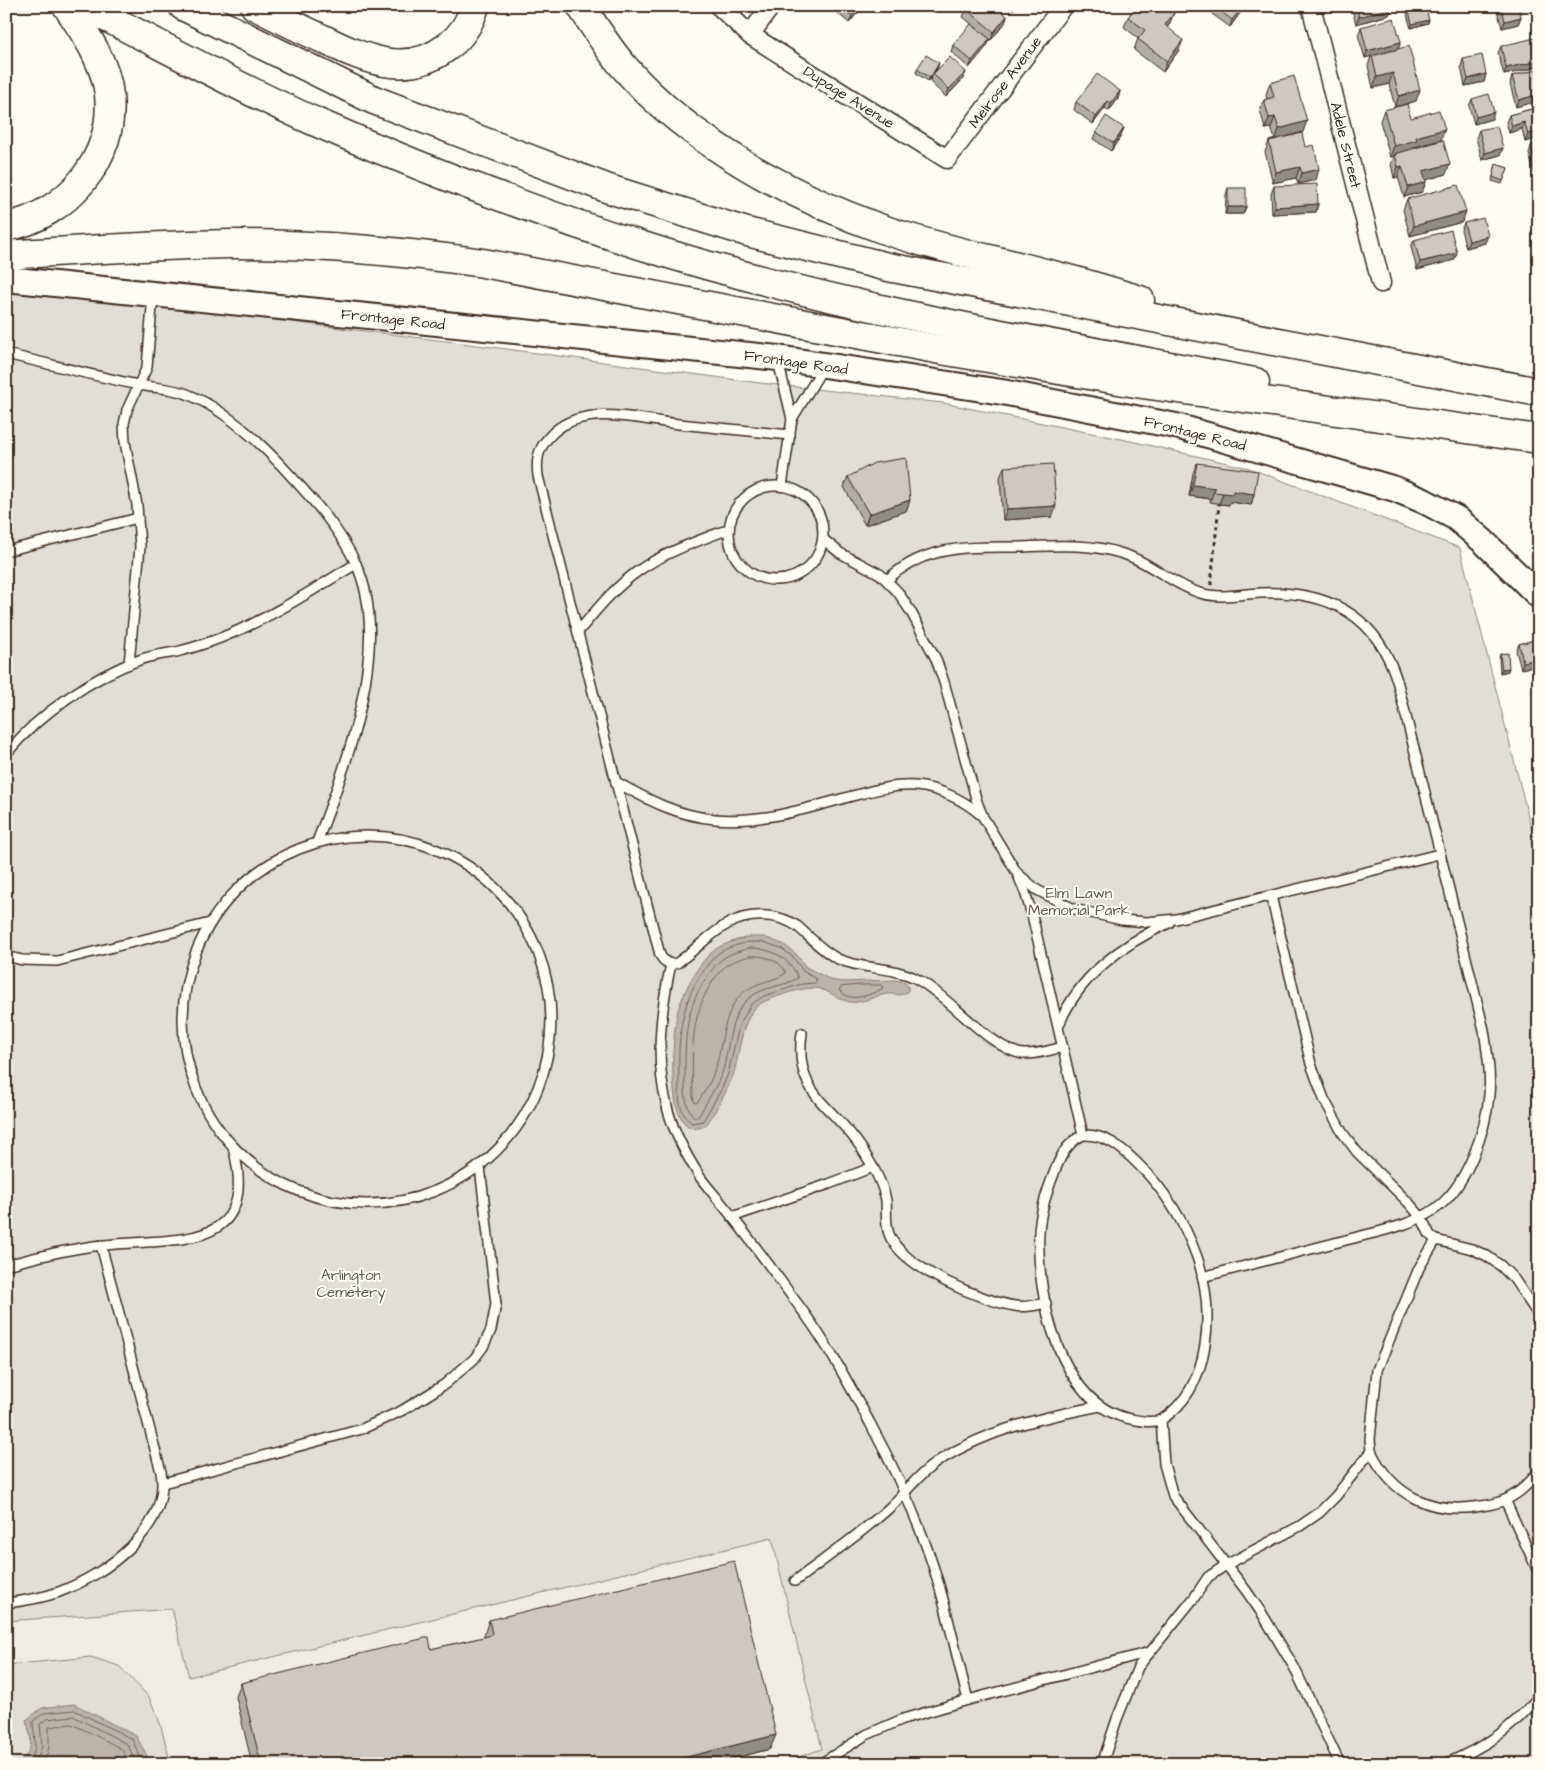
<svg xmlns="http://www.w3.org/2000/svg" width="1545" height="1770" font-family="'Architects Daughter',sans-serif">
	<rect width="100%" height="100%" fill="#fdfcf7"/>
	<filter id="ink" filterUnits="userSpaceOnUse"><feTurbulence type="fractalNoise" baseFrequency=".02" numOctaves="2"/><feDisplacementMap in="SourceGraphic" scale="10" xChannelSelector="R" yChannelSelector="G"/><feConvolveMatrix kernelMatrix="1 2 1 2 8 2 1 2 1" color-interpolation-filters="sRGB"/></filter>
	<g filter="url(#ink)">
		<!-- built -->
		<polygon fill="#efece7" points="772,1538 822,1750 778,1764 6,1764 6,1621 172,1609 189,1677"/>
		<!-- green -->
		<g fill="#e1ded7" stroke="#8e847a">
			<polygon points="6,287 462,343 760,383 943,403 1126,440 1249,468 1460,548 1539,859 1539,1764 778,1764 822,1749 772,1538 189,1677 172,1609 6,1621"/>
			<polygon points="91,1657 119,1666 149,1697 160,1723 171,1764 6,1764 6,1665"/>
		</g>
		<!-- water -->
		<g fill="#bbb4ad" stroke="#887d74">
			<path d="M748 937H764L783 944 796 954 806 967 831 980 842 982 895 980 904 982 908 986V991C900 998 896 993 887 994 875 995 859 1006 846 1001 834 997 826 988 812 988 797 989 781 995 768 1000 740 1009 741 1052 733 1076 728 1089 721 1101 714 1113 710 1119 707 1127 699 1128 663 1135 673 1029 678 1010 685 989 698 962 716 949 725 943 738 940 748 937Z"/>
			<path d="M74 1704 136 1736 147 1756 148 1764H17C35 1751 32 1739 26 1720L42 1708Z"/>
		</g>
		<g fill="none" stroke-linecap="round" stroke-linejoin="round">
			<!-- shore -->
			<g stroke="#6e6157" stroke-width="1">
				<path d="M748 942H763L781 948 793 957 803 971 816 979 817 982 815 983 802 984 764 996 751 1004 739 1026 728 1074 721 1090 703 1121 692 1123C677 1113 679 1093 679 1077 678 1040 680 1005 702 973 706 967 712 958 719 953 727 947 739 945 748 942Z"/>
				<path d="M749 948C770 948 790 957 798 978 783 987 764 986 749 998 728 1015 730 1050 722 1073 716 1087 708 1100 700 1114L698 1117H694C683 1105 685 1085 685 1069 685 1033 687 1005 708 975 713 969 718 961 724 958 731 953 741 951 749 948Z"/>
				<path d="M750 956C764 955 781 960 786 973 773 982 758 981 744 992 723 1009 723 1043 716 1067 712 1080 705 1091 698 1102L695 1103 693 1097C692 1057 689 1016 713 981 717 975 722 968 728 964 735 960 743 958 750 956Z"/>
				<path d="M860 985H881L883 988C876 993 859 999 850 997 846 996 842 993 839 990L841 987Z"/>
				<path d="M25 1764C41 1753 33 1736 33 1721L44 1713 74 1710 132 1739 143 1764"/>
				<polyline points="35,1764 42,1747 40,1724 47,1719 73,1716 127,1744 137,1764"/>
				<polyline points="44,1764 49,1747 49,1727 71,1724 89,1732 122,1749 129,1764"/>
			</g>
			<defs>
				<g id="lane">
					<path d="M6 354C50 364 94 376 139 385 155 388 172 388 187 394 225 409 264 446 291 476 315 502 341 531 356 564 393 642 346 766 317 842"/>
					<polyline points="778,361 792,419 824,366"/>
					<path d="M790 435C753 431 716 428 679 424 640 420 579 401 549 437 538 449 536 460 538 476L660 955C664 962 668 965 677 963 708 941 726 912 768 916 778 917 788 920 797 926 810 937 822 951 838 959 863 970 891 966 915 978 947 994 991 1050 1023 1054 1036 1055 1051 1050 1063 1047"/>
					<polyline points="782,486 792,419"/>
					<circle cx="776" cy="533" r="47"/>
					<polyline points="823,539 840,553 880,574 898,592 911,612 936,659 944,682 977,802 983,817 1017,873 1037,890 1074,909 1122,920 1147,922 1176,919 1439,854"/>
					<polyline points="6,551 138,518"/>
					<path d="M887 580C901 567 916 558 936 553 962 546 991 547 1018 547 1052 546 1087 543 1120 553 1149 561 1171 584 1200 593 1220 599 1241 594 1260 593 1329 590 1378 615 1398 684L1484 1030C1487 1051 1491 1073 1489 1095 1486 1131 1466 1188 1435 1209 1410 1227 1375 1232 1346 1240 1298 1252 1250 1265 1202 1277"/>
					<path d="M578 632C596 610 614 588 638 571 665 552 698 541 729 529"/>
					<polyline points="129,664 140,547 137,505 125,442 124,424 127,410 147,367 153,295"/>
					<path d="M6 754C39 714 93 676 142 659 153 655 164 654 176 652 197 647 217 640 237 631 278 613 317 587 356 564"/>
					<path d="M616 782C648 800 678 816 715 819 759 823 803 810 845 798 868 792 892 784 916 786 939 788 964 800 981 815"/>
					<circle cx="367" cy="1020" r="184"/>
					<path d="M1017 873 1025 892 1032 915 1083 1135C1066 1143 1059 1159 1053 1176 1046 1194 1040 1213 1039 1232 1036 1294 1059 1405 1131 1419 1142 1421 1150 1423 1161 1420L1164 1464 1173 1496 1245 1589 1263 1615 1294 1667 1340 1764"/>
					<polyline points="1271,896 1311,1064 1324,1099 1342,1132 1357,1152 1408,1202 1421,1217 1430,1235 1436,1240 1472,1249 1487,1256 1501,1266 1514,1279 1539,1316"/>
					<polyline points="6,956 22,960 57,961 210,923"/>
					<path d="M671 964C661 1009 655 1057 666 1102 671 1128 686 1155 700 1177 710 1191 723 1204 733 1218 758 1249 781 1282 805 1314 829 1347 850 1386 870 1423 897 1473 923 1530 939 1585 950 1623 958 1662 968 1700"/>
					<path d="M1059 1025C1078 977 1122 944 1169 923"/>
					<path d="M802 1033C793 1096 833 1104 862 1149 872 1165 882 1181 886 1200 887 1211 885 1224 889 1234 902 1268 982 1301 1015 1306 1026 1308 1036 1305 1046 1303"/>
					<path d="M1083 1135C1106 1134 1122 1148 1138 1164 1165 1190 1184 1221 1197 1257 1215 1308 1212 1388 1161 1420"/>
					<polyline points="732,1217 829,1184 873,1167"/>
					<path d="M6 1265C38 1257 71 1248 104 1245 174 1237 261 1254 233 1147"/>
					<path d="M1371 1451C1392 1496 1433 1515 1481 1506 1490 1505 1499 1503 1507 1499 1520 1493 1529 1483 1539 1472"/>
					<polyline points="163,1483 362,1429 403,1410 426,1396 445,1384 474,1359 483,1347 491,1330 496,1304 480,1167"/>
					<polyline points="1505,1500 1539,1573"/>
					<path d="M795 1581C826 1558 859 1535 888 1509 906 1493 919 1473 940 1460 989 1429 1044 1417 1100 1406"/>
					<path d="M6 1603C24 1601 42 1598 59 1592 105 1575 171 1528 161 1472L101 1245"/>
					<polyline points="820,1764 866,1735 903,1719 968,1700 1150,1652"/>
					<polyline points="1102,1764 1117,1719 1138,1667 1194,1598 1208,1577 1226,1565 1300,1526 1319,1513 1336,1496 1371,1451 1370,1439 1377,1370 1419,1268 1436,1240"/>
					<path d="M1445 1764C1486 1746 1510 1731 1539 1696"/>
				</g>
				<g id="street">
					<polyline points="719,6 750,35 947,159 1063,6"/>
					<polyline points="1311,6 1381,283"/>
					<polyline points="750,35 771,6"/>
				</g>
				<polyline id="secondary" points="6,279 778,358 1002,392 1176,426 1340,473 1395,489 1424,501 1456,518 1483,541 1539,596"/>
				<g id="highway">
					<path d="M84 6C162 45 238 88 318 123 423 169 533 211 643 246 841 309 1050 343 1255 382"/>
					<polyline points="183,6 374,100 609,189 747,232 888,267 1539,392"/>
					<path d="M255 6C277 17 299 28 321 38 362 58 406 79 447 47 461 37 470 23 475 6"/>
					<path d="M581 6C595 27 608 49 625 68 689 142 794 198 885 230 940 249 997 260 1053 275 1082 282 1111 291 1140 300"/>
					<path d="M6 227C67 215 116 158 109 95 106 63 85 33 67 6"/>
					<path d="M6 255C81 250 155 245 230 244 315 244 399 251 483 263L941 350 1142 384 1539 439"/>
				</g>
			</defs>
			<!-- lane casing -->
			<use href="#lane" stroke="#3b2a1e" stroke-width="12"/>
			<!-- street casing -->
			<use href="#street" stroke="#3b2a1e" stroke-width="21"/>
			<!-- secondary casing -->
			<use href="#secondary" stroke="#3b2a1e" stroke-width="28"/>
			<!-- highway casing -->
			<use href="#highway" stroke="#3b2a1e" stroke-width="31"/>
			<!-- path -->
			<polyline stroke="#3b2a1e" stroke-width="3" stroke-dasharray="4 4" stroke-linecap="butt" points="1211,585 1219,504"/>
			<!-- lane -->
			<use href="#lane" stroke="#fdfcf7" stroke-width="9"/>
			<!-- street -->
			<use href="#street" stroke="#fdfcf7" stroke-width="18"/>
			<!-- secondary -->
			<use href="#secondary" stroke="#fdfcf7" stroke-width="24"/>
			<!-- highway -->
			<use href="#highway" stroke="#fdfcf7" stroke-width="28"/>
		</g>
		<!-- wall -->
		<g fill="#b0aca7" stroke="#3b2a1e">
			<polygon points="829,6 862,6 860,10 849,23"/>
			<polygon points="1008,6 1016,6 1013,10"/>
			<polygon points="1243,6 1240,13 1230,27 1212,14 1215,7"/>
			<polygon points="1256,6 1274,6 1257,11"/>
			<polygon points="1351,6 1391,6 1389,15 1356,24"/>
			<polygon points="1496,6 1518,6 1521,17 1518,24 1502,28"/>
			<polygon points="966,9 1007,16 1005,23 991,40 963,17"/>
			<polygon points="1409,11 1429,20 1428,23 1411,28 1407,15"/>
			<polygon points="1128,17 1170,23 1167,28 1179,50 1163,72 1134,50 1138,38 1124,27"/>
			<polygon points="1361,27 1401,42 1398,49 1416,101 1395,107 1389,84 1373,88 1368,66 1371,56 1365,58 1358,35"/>
			<polygon points="990,39 987,46 969,68 951,52 953,45"/>
			<polygon points="1501,46 1538,67 1504,75 1498,53"/>
			<polygon points="1463,59 1486,74 1484,82 1465,86 1461,67"/>
			<polygon points="938,67 934,73 966,72 963,79 946,97 930,82 932,76 928,81 916,73 917,69"/>
			<polygon points="1536,70 1516,107 1510,84 1512,76"/>
			<polygon points="1270,83 1303,132 1285,137 1305,147 1316,180 1298,184 1296,178 1273,183 1265,152 1269,141 1275,139 1271,128 1265,129 1260,110 1264,100 1267,99 1266,94"/>
			<polygon points="1120,91 1118,99 1109,111 1105,108 1093,124 1074,110 1076,102"/>
			<polygon points="1472,99 1492,119 1474,124 1469,106"/>
			<polygon points="1539,107 1539,138 1525,142 1522,129 1509,133 1506,122 1509,115"/>
			<polygon points="1384,110 1411,118 1441,140 1414,147 1414,148 1446,174 1425,180 1426,182 1422,192 1404,197 1398,177 1394,178 1391,164 1394,156 1390,157 1380,121"/>
			<polygon points="1479,130 1503,148 1500,155 1482,160 1476,138"/>
			<polygon points="1096,132 1121,136 1111,151 1093,139"/>
			<polygon points="1539,144 1539,180 1536,180 1529,154 1531,146"/>
			<polygon points="1496,164 1508,168 1502,184 1492,181"/>
			<polygon points="1274,186 1318,204 1316,212 1272,214 1271,194"/>
			<polygon points="1228,188 1246,207 1243,214 1225,214 1226,195"/>
			<polygon points="1407,199 1462,222 1410,236 1403,210"/>
			<polygon points="1464,223 1485,243 1466,248 1461,230"/>
			<polygon points="1414,240 1454,260 1417,270 1411,247"/>
			<polygon points="1197,463 1254,494 1251,505 1230,502 1229,505 1210,502 1211,499 1189,496 1193,473"/>
			<polygon points="1004,467 1052,517 1003,520 1000,478"/>
			<polygon points="848,477 910,500 906,511 865,525 844,487"/>
			<polygon points="1539,639 1539,665 1521,669 1516,651 1519,644"/>
			<polygon points="1500,654 1508,671 1500,673 1499,658"/>
			<polygon points="489,1620 770,1749 712,1764 252,1764 236,1697 241,1683 431,1649 484,1637 484,1635"/>
		</g>
		<!-- shaded-wall -->
		<g fill="#908c88" stroke="#3b2a1e">
			<polygon points="860,6 862,6 860,10 849,23 852,16"/>
			<polygon points="1243,6 1240,13 1230,27 1232,20"/>
			<polygon points="1259,6 1274,6 1257,11"/>
			<polygon points="1391,8 1389,15 1356,24 1359,17"/>
			<polygon points="1174,13 1170,23 1161,36 1165,25"/>
			<polygon points="1007,16 1005,23 991,40 994,32"/>
			<polygon points="1521,17 1518,24 1502,28 1505,21"/>
			<polygon points="1429,20 1428,23 1411,28 1412,24"/>
			<polygon points="990,39 987,46 969,68 972,61"/>
			<polygon points="1183,40 1179,50 1163,72 1167,61"/>
			<polygon points="1401,42 1398,49 1365,58 1367,51"/>
			<polygon points="1539,61 1538,67 1504,75 1506,68"/>
			<polygon points="939,63 938,67 928,81 930,78"/>
			<polygon points="966,72 963,79 946,97 949,89"/>
			<polygon points="1393,73 1389,84 1373,88 1377,77"/>
			<polygon points="1486,74 1484,82 1465,86 1468,79"/>
			<polygon points="1420,90 1416,101 1395,107 1399,96"/>
			<polygon points="1120,91 1118,99 1109,111 1111,103"/>
			<polygon points="1539,94 1539,101 1516,107 1519,100"/>
			<polygon points="1108,101 1105,108 1093,124 1096,117"/>
			<polygon points="1494,112 1492,119 1474,124 1476,117"/>
			<polygon points="1275,117 1271,128 1265,129 1269,118"/>
			<polygon points="1307,121 1303,132 1275,140 1279,129"/>
			<polygon points="1524,122 1522,129 1509,133 1512,126"/>
			<polygon points="1124,128 1121,136 1111,151 1114,143"/>
			<polygon points="1445,129 1441,140 1414,147 1413,151 1395,154 1394,156 1390,157 1394,146 1416,137"/>
			<polygon points="1539,132 1539,138 1525,142 1528,134"/>
			<polygon points="1503,148 1500,155 1482,160 1485,153"/>
			<polygon points="1450,164 1446,174 1419,182 1423,171"/>
			<polygon points="1402,166 1398,177 1394,178 1398,167"/>
			<polygon points="1300,167 1296,178 1273,183 1276,172"/>
			<polygon points="1319,169 1316,180 1298,184 1302,173"/>
			<polygon points="1426,182 1422,192 1404,197 1408,187"/>
			<polygon points="1318,204 1316,212 1272,214 1275,207"/>
			<polygon points="1228,207 1246,207 1243,214 1225,214"/>
			<polygon points="1466,212 1462,222 1410,236 1414,226"/>
			<polygon points="1488,236 1485,243 1466,248 1469,241"/>
			<polygon points="1457,253 1454,260 1417,270 1420,262"/>
			<polygon points="1193,485 1215,488 1211,499 1189,496"/>
			<polygon points="1233,491 1254,494 1251,505 1230,502 1229,505 1219,504 1223,493"/>
			<polygon points="910,500 906,511 865,525 869,514"/>
			<polygon points="1056,506 1052,517 1003,520 1007,509"/>
			<polygon points="1539,659 1539,665 1521,669 1523,662"/>
			<polygon points="1509,668 1508,671 1500,673 1502,669"/>
			<polygon points="776,1735 770,1749 712,1764 658,1764"/>
		</g>
		<!-- building -->
		<g fill="#cdc8c2" stroke="#3b2a1e">
			<polygon points="841,6 860,6 852,16"/>
			<polygon points="968,6 995,6 1007,16 994,32 966,9"/>
			<polygon points="1136,6 1166,6 1174,13 1165,25 1183,40 1167,61 1138,39 1145,30 1128,17"/>
			<polygon points="1215,6 1243,6 1232,20 1215,7"/>
			<polygon points="1356,6 1391,6 1391,8 1359,17"/>
			<polygon points="1425,6 1429,20 1412,24 1409,11"/>
			<polygon points="1501,6 1518,6 1521,17 1505,21"/>
			<polygon points="1394,18 1401,42 1367,51 1361,27"/>
			<polygon points="971,24 990,39 972,61 953,45"/>
			<polygon points="1535,38 1539,53 1539,61 1506,68 1501,46"/>
			<polygon points="1409,46 1420,90 1399,96 1393,73 1377,77 1372,56"/>
			<polygon points="926,55 939,63 930,78 917,69"/>
			<polygon points="1482,55 1486,74 1468,79 1463,59"/>
			<polygon points="950,57 966,72 949,89 933,74"/>
			<polygon points="1536,70 1539,81 1539,94 1519,100 1512,76"/>
			<polygon points="1097,74 1120,91 1111,103 1108,101 1096,117 1076,102"/>
			<polygon points="1294,76 1307,121 1279,129 1275,117 1269,118 1264,100 1274,97 1270,83"/>
			<polygon points="1489,94 1494,112 1476,117 1472,99"/>
			<polygon points="1407,104 1411,118 1439,110 1445,129 1416,137 1417,140 1394,146 1384,110"/>
			<polygon points="1539,107 1539,132 1528,134 1524,122 1512,126 1509,115"/>
			<polygon points="1106,116 1124,128 1114,143 1096,132"/>
			<polygon points="1497,126 1503,148 1485,153 1479,130"/>
			<polygon points="1302,133 1305,147 1314,145 1319,169 1302,173 1300,167 1276,172 1269,141"/>
			<polygon points="1443,140 1450,164 1423,171 1426,182 1408,187 1402,166 1398,167 1395,154"/>
			<polygon points="1539,144 1539,173 1531,146"/>
			<polygon points="1496,164 1508,168 1503,181 1493,177"/>
			<polygon points="1317,184 1318,204 1275,207 1274,186"/>
			<polygon points="1458,185 1466,212 1414,226 1407,199"/>
			<rect x="1228" y="188" width="18" height="19"/>
			<polygon points="1483,218 1488,236 1469,241 1464,223"/>
			<polygon points="1451,230 1457,253 1420,262 1414,240"/>
			<polygon points="906,458 910,500 869,514 848,477 874,463"/>
			<polygon points="1197,463 1258,471 1254,494 1233,491 1233,494 1223,493 1214,492 1215,488 1193,485"/>
			<polygon points="1053,464 1056,506 1007,509 1004,467"/>
			<polygon points="1539,639 1539,659 1523,662 1519,644"/>
			<polygon points="1508,653 1509,668 1502,669 1500,654"/>
			<polygon points="734,1561 776,1735 658,1764 261,1764 241,1683 429,1637 431,1649 488,1636 492,1634 489,1620"/>
		</g>
	</g>
	<g text-anchor="middle" stroke-width="4" stroke-linejoin="round" paint-order="stroke">
		<!-- street labels -->
		<g font-size="15" fill="#3b2a1e" stroke="#fdfcf7">
			<text transform="translate(1005 82) rotate(-53)" y="5">Melrose Avenue</text>
			<text transform="translate(849 97) rotate(32)" y="5">Dupage Avenue</text>
			<text transform="translate(1346 145) rotate(76)" y="5">Adele Street</text>
			<text transform="translate(393 319) rotate(6)" y="5">Frontage Road</text>
			<text transform="translate(796 362) rotate(8)" y="5">Frontage Road</text>
			<text transform="translate(1195 433) rotate(14)" y="5">Frontage Road</text>
		</g>
		<!-- park labels -->
		<g font-size="15" fill="#64574c" stroke="#fdfcf7">
			<text x="1079" y="898">Elm Lawn<tspan x="1079" dy="17">Memorial Park</tspan></text>
			<text x="351" y="1280">Arlington<tspan x="351" dy="17">Cemetery</tspan></text>
		</g>
	</g>
	<!-- margin -->
	<rect width="1545" height="1770" fill="none" stroke="#fdfcf7" stroke-width="25"/>
	<rect x="12" y="12" width="1520" height="1745" fill="none" stroke="#3b2a1e" stroke-width="2" filter="url(#ink)"/>
</svg>
